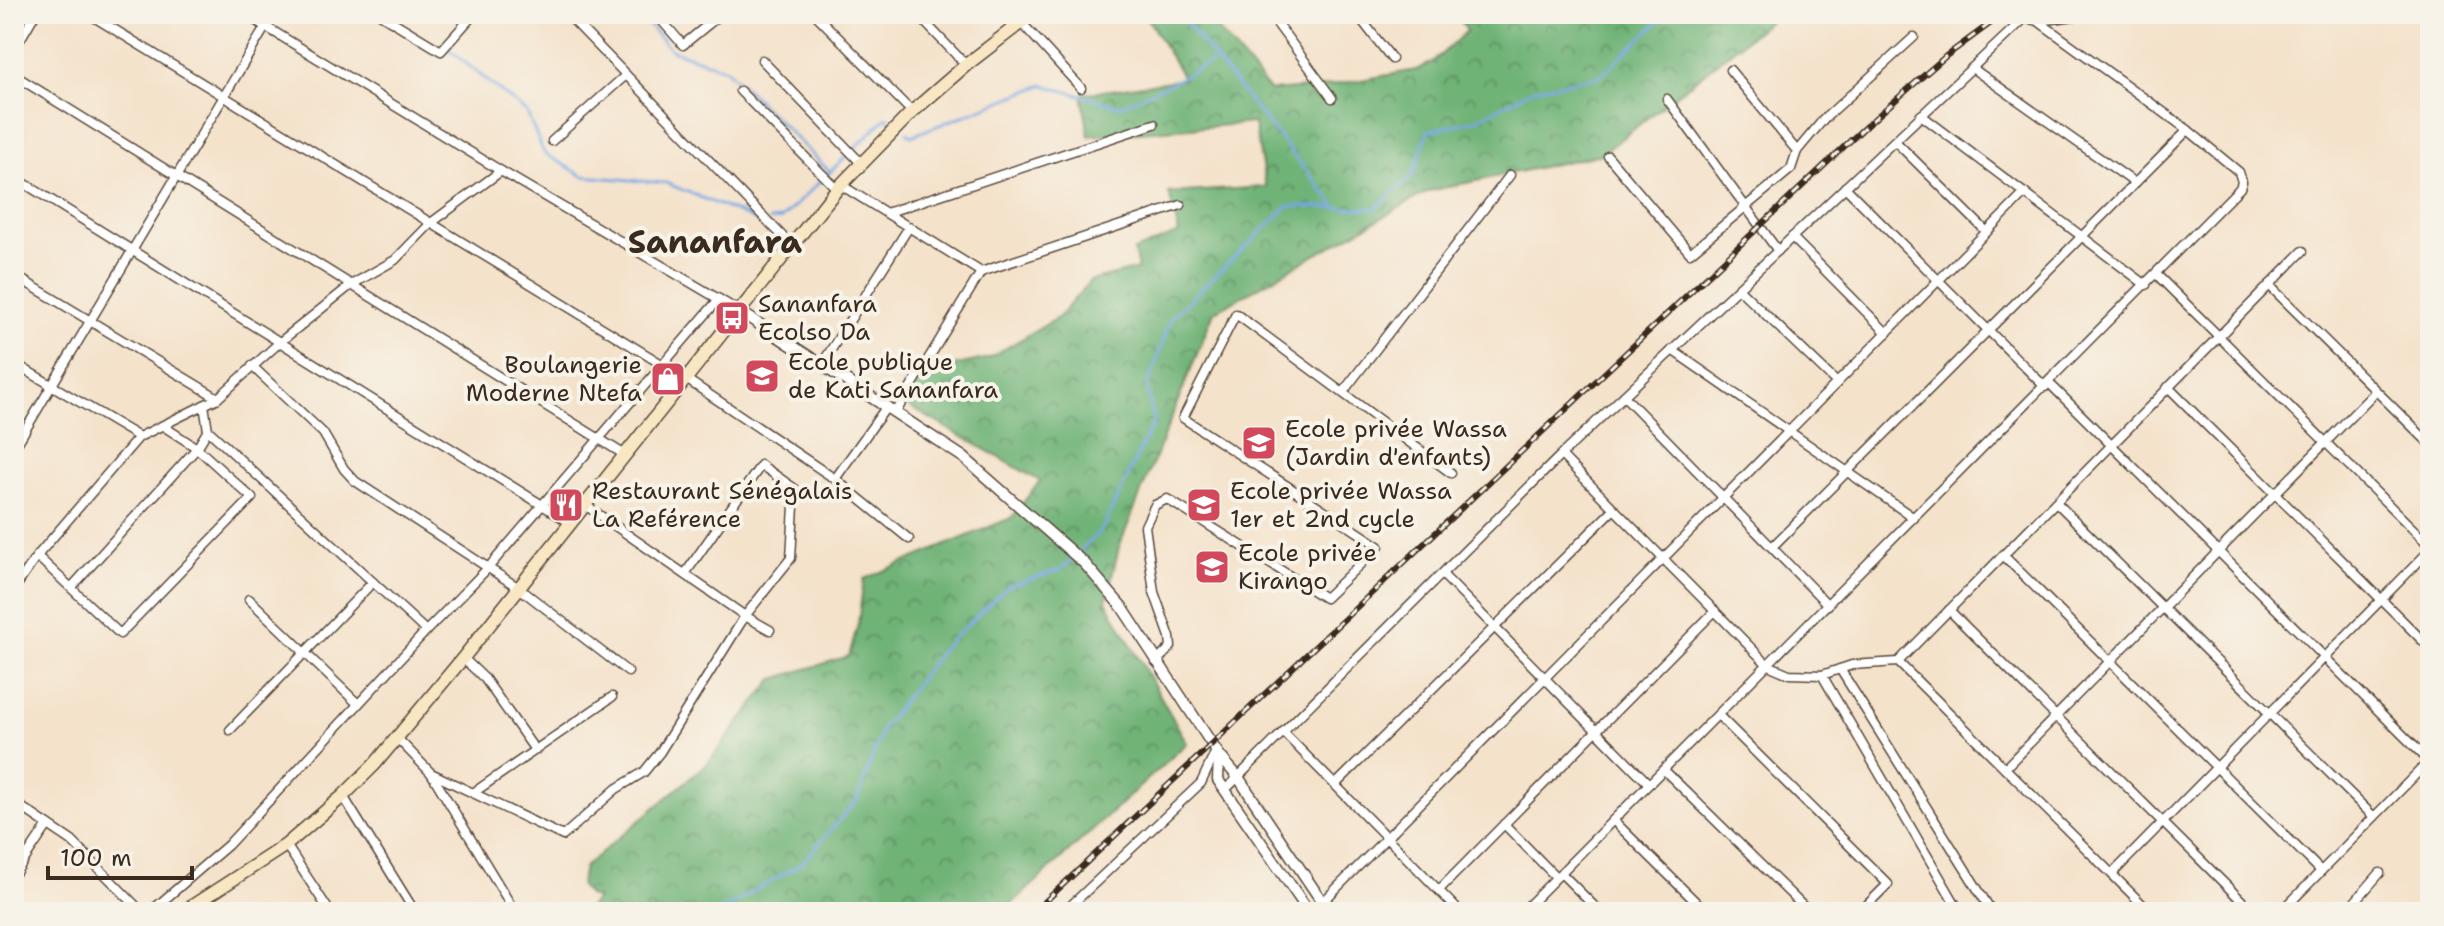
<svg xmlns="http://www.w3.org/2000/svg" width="2444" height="926" font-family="'Shantell Sans',sans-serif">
	<defs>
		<pattern id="forest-crowns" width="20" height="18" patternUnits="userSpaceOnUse" patternTransform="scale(2)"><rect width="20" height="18" fill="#70b377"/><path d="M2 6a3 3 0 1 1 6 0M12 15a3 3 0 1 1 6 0" fill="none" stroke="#5d9261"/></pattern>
	</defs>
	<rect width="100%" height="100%" fill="#f7f3e8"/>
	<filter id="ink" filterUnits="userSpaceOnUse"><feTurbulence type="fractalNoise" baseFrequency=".0125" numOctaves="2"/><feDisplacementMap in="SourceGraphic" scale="16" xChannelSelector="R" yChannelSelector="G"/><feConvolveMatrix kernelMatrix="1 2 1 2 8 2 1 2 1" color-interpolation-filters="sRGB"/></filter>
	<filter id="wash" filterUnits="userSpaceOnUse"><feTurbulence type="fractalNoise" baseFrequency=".006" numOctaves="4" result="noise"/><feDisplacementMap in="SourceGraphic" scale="32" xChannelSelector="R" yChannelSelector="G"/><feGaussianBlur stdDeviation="1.8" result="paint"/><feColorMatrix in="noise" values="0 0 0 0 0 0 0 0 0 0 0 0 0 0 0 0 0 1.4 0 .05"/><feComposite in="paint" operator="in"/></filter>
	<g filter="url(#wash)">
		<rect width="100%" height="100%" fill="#f4e2ca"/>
		<!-- forest -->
		<polygon fill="url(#forest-crowns)" stroke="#566e4a" stroke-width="2" points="1145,14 1205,14 1270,91 1322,87 1416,70 1433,62 1467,31 1456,14 1778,14 1602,154 1429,191 1214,312 1119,547 1106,601 1187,743 1003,912 585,912 597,898 589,896 580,886 584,867 707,764 773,679 849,656 858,624 864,579 1011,518 1040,481 901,402 917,374 989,358 1059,317 1090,281 1138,269 1134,251 1179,233 1169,193 1266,187 1254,123 1089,136 1082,94 1184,79"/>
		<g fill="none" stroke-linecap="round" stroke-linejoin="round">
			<!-- stream -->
			<g stroke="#76a7e1" stroke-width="3">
				<polyline points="639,14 671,50 726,69 830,172"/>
				<polyline points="1179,14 1336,207"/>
				<polyline points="446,47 527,113 544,153 583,176 666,183 758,221 762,221"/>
				<polyline points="907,132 911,136 1043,85 1120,106 1173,82 1216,59"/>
				<polyline points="770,220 781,219 887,117 891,121"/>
				<polyline points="718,912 801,864 857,800 883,728 943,648 1007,587 1062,569 1103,528 1154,421 1147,388 1171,318 1288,206 1375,209 1413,175 1428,131 1476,120 1534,89 1601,76 1666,14"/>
			</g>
		</g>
	</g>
	<g filter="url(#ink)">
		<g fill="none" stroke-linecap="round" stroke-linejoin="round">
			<defs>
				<g id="minor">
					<polyline points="89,14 686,379 835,479 909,539"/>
					<polyline points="245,14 501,171 739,311"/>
					<polyline points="380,14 441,51 474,14"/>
					<polyline points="563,14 572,19 791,245"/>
					<polyline points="656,14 683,45 721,14"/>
					<polyline points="815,14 912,112"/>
					<polyline points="917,14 966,65"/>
					<polyline points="1270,14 1332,98"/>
					<polyline points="1357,14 1392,59"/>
					<polyline points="2039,21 2088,14"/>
					<polyline points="1021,22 1081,88"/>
					<polyline points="14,50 35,14"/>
					<polyline points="762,60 862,164"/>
					<polyline points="1972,68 2135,183"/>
					<polyline points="1730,70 1797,151"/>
					<polyline points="14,75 625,455"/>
					<polyline points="740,91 837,189"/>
					<polyline points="1667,99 1778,251"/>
					<polyline points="1921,115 2146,285"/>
					<polyline points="552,141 626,75"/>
					<polyline points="1895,141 1987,232"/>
					<polyline points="1608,156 1690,253 1791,169 1797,151 1823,120 1914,37"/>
					<polyline points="14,177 571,523"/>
					<polyline points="841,185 981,272"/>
					<polyline points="1845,187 2045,387"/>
					<polyline points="886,213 1154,124"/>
					<polyline points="1792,237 1887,333"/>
					<polyline points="2156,274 2430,546"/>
					<polyline points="14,275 218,398"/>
					<polyline points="2269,285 2430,444"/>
					<polyline points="1738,288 1837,383"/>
					<polyline points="1672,350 1914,518"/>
					<polyline points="14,363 139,437"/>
					<polyline points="822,364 909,227"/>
					<polyline points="252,366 323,433 344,469 355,481 519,588 628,672"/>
					<polyline points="2049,383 2429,761"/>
					<polyline points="2168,387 2430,648"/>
					<polyline points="1343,392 1510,175"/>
					<polyline points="1624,396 1828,605"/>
					<polyline points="204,405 208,430 426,631"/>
					<polyline points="896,412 981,272 1181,205"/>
					<polyline points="14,449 273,14"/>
					<polyline points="1561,455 1768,665 1789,674 1822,675 1852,665 1898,662 2303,251"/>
					<polyline points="835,479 887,406"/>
					<polyline points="2056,502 2374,817"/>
					<polyline points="585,505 745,616 770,630"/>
					<polyline points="1772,547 2188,130"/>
					<polyline points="2003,555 2321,871"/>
					<polyline points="37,556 120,634 252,498 197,448 163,426"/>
					<polyline points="1442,574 1649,784"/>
					<polyline points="71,588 197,448 208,430"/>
					<polyline points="14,589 37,556 139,437 218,398 280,342 351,285 395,260 431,223 501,171"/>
					<polyline points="249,599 358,704"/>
					<polyline points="1949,610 2253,912"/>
					<polyline points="463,658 485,679 535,750"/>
					<polyline points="1156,662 1171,647 1170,637 1154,592 1145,526 1155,505 1167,499 1325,598 1379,546 1183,418 1236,314 1451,473"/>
					<polyline points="1898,662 2150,912"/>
					<polyline points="1840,669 1992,912"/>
					<polyline points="1822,675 1960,912"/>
					<polyline points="1718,715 1888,884 1860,912"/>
					<polyline points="230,730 373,582"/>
					<polyline points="1283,732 1460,912"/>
					<polyline points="397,738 431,773 515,912"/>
					<polyline points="2005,768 2376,391"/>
					<polyline points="1664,770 1809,912"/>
					<polyline points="431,773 563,836 616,789 644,772 660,752 745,616 791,558 795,489 761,465 685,574"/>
					<polyline points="1335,785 1614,509"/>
					<polyline points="1225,790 1561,455 2027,16"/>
					<polyline points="473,793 612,697"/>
					<polyline points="343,796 415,912"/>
					<polyline points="14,802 72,841 142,912"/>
					<polyline points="1613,820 1706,912"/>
					<polyline points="1504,824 1556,877"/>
					<polyline points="286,845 330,912"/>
					<polyline points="1561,873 1600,912"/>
					<polyline points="2112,874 2430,550"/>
					<polyline points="14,875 48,825"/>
					<polyline points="1439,890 1715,611"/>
					<polyline points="150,912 228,845 426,631 488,568 719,299"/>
					<polyline points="1064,912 1201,783 1216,751"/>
					<polyline points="1313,912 2025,193"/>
					<polyline points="1522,912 2240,188 2242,182 2239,172 2188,130 2038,21 2025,18"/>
					<polyline points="2281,912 2430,760"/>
					<polyline points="2346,912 2380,873"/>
				</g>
				<g id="tertiary">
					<polyline points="739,311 963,457 1085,564 1122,607 1219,755 1238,777 1329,912"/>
					<polyline points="1219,755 1218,780 1309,912"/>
				</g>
				<polyline id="secondary" points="183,912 286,845 343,796 375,764 463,658 837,189 912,112 966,65 1032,14"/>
			</defs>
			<!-- minor casing -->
			<use href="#minor" stroke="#574638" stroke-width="11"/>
			<!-- tertiary casing -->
			<use href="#tertiary" stroke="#574638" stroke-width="13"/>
			<!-- secondary casing -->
			<use href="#secondary" stroke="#574638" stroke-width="15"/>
			<!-- minor -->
			<use href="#minor" stroke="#fff" stroke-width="8"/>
			<!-- tertiary -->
			<use href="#tertiary" stroke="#fff" stroke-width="10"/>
			<!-- secondary -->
			<use href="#secondary" stroke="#f9e7c3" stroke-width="12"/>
			<defs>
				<polyline id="rail" points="1034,912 1866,126 1946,56 2003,14"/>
			</defs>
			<!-- rail casing -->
			<use href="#rail" stroke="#3b2a1e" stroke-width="6"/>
			<!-- rail -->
			<use href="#rail" stroke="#f7f3e8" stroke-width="3" stroke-dasharray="9" stroke-linecap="butt"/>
		</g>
	</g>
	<!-- icons -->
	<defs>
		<symbol id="bus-square" viewBox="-11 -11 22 22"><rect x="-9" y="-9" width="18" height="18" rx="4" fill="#d1495b" stroke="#f7f3e8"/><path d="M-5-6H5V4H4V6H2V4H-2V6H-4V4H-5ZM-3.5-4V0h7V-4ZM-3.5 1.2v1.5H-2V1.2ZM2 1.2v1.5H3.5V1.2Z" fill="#fff"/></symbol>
		<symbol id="school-square" viewBox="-11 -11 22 22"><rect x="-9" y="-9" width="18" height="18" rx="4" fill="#d1495b" stroke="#f7f3e8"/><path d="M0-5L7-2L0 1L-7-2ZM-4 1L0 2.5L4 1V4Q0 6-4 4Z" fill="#fff"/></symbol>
		<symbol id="shop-square" viewBox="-11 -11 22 22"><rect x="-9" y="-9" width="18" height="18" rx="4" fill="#d1495b" stroke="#f7f3e8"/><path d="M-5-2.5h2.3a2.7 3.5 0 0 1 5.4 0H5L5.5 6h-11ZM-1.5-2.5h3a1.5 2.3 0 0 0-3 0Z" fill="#fff"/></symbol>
		<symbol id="restaurant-square" viewBox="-11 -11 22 22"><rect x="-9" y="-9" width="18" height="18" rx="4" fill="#d1495b" stroke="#f7f3e8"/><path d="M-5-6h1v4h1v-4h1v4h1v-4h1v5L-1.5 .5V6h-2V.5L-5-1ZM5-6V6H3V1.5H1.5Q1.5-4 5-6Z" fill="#fff"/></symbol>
	</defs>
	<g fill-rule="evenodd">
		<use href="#bus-square" x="712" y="298" width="40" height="40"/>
		<use href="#school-square" x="742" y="356" width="40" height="40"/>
		<use href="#shop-square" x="648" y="359" width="40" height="40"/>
		<use href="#school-square" x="1239" y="423" width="40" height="40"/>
		<use href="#restaurant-square" x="546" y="485" width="40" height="40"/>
		<use href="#school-square" x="1184" y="485" width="40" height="40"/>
		<use href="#school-square" x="1192" y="547" width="40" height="40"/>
	</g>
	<g text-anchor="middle" stroke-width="8" stroke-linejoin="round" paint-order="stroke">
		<!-- poi labels -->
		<g font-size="24" fill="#3b2a1e" stroke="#f7f3e8" text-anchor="start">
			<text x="758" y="312">Sananfara<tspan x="758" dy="28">Ecolso Da</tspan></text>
			<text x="788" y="370">Ecole publique<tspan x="788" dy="28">de Kati Sananfara</tspan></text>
			<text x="642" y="373" text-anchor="end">Boulangerie<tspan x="642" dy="28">Moderne Ntefa</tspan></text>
			<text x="1285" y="437">Ecole privée Wassa<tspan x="1285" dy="28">(Jardin d'enfants)</tspan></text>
			<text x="592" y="499">Restaurant Sénégalais<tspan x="592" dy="28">La Reférence</tspan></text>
			<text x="1230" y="499">Ecole privée Wassa<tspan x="1230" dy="28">1er et 2nd cycle</tspan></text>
			<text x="1238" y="561">Ecole privée<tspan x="1238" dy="28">Kirango</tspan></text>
		</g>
		<!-- district labels -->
		<g font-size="32" font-weight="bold" fill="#3b2a1e" stroke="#f7f3e8">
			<text x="715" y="253">Sananfara</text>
		</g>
	</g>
	<!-- margin -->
	<rect width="2444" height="926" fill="none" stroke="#f7f3e8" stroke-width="48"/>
	<!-- scale -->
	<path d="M48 866v12h144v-12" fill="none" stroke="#3b2a1e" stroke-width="4"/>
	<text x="60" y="866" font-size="24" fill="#3b2a1e" stroke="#f7f3e8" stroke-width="6" paint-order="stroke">100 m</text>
</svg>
